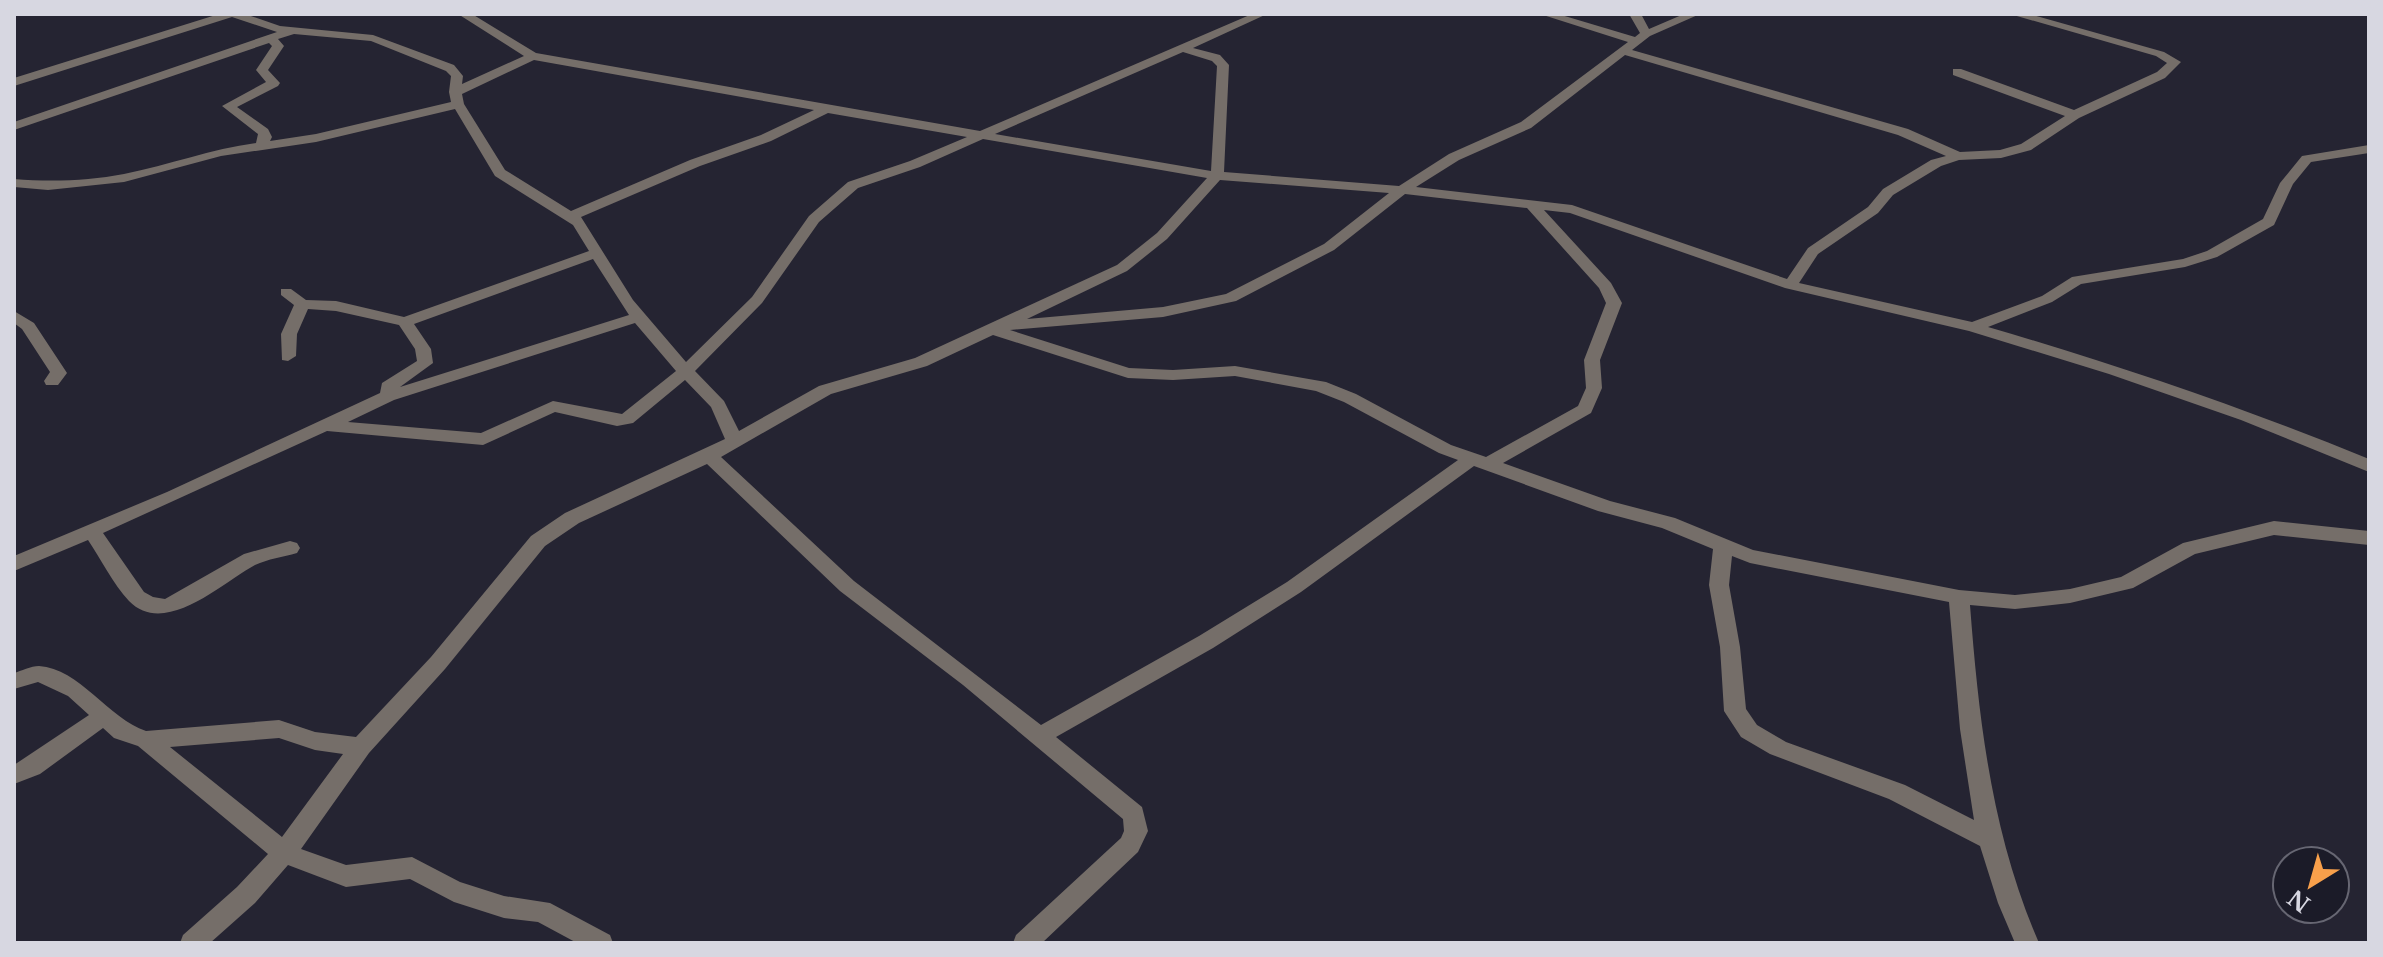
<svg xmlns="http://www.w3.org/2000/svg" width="2383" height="957" font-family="'Libre Baskerville',serif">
	<rect width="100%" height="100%" fill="#252432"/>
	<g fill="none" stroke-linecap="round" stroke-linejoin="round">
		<!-- minor -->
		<g fill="#756e69" fill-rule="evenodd">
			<path d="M219 14H245L280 26 373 35 454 65 463 76 462 84 524 56 458 14H472L536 53 980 131 1252 14H1267L1193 48 1220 55 1229 65 1224 172 1399 186 1449 154 1521 122 1628 42 1540 14H1558L1635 37 1640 33 1629 14H1641L1649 29 1684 14H1700L1650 36 1632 50 1908 129 1960 152 2000 150 2021 144 2065 116 1953 75V69H1961L2074 110 2157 72 2167 63 2156 56 2010 14H2029L2164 52 2181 62 2165 78 2079 118 2031 150 2001 158 1959 160 1941 166 1893 195 1878 213 1818 254 1799 283 1972 322 2042 296 2072 277 2183 259 2207 251 2263 219 2280 183 2302 156 2369 145V153L2311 162 2293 184 2274 225 2217 257 2185 267 2081 284 2052 302 1988 327C2118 365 2244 408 2369 459V472L2241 420 2109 374 1969 331 1785 288 1570 213 1544 210 1611 283 1622 303 1600 360 1602 388 1591 413 1503 463 1610 501 1675 518 1753 550 1959 590 2015 595 2070 589 2121 577 2183 543 2274 521 2369 531V545L2274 535 2195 554 2133 588 2070 603 2015 609 1970 605C1979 723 1992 835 2039 943H2015L1998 903 1980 846 1889 799 1770 754 1741 737 1724 711 1720 647 1709 585 1713 549 1662 528 1598 511 1474 466 1301 592 1213 648 1056 737 1142 807 1148 831 1138 852 1042 943H1013L1016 935 1121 838 1124 831 1123 819 963 685 840 591 707 464 579 523 545 546 445 669 369 753 301 849 346 865 412 857 460 882 504 896 550 903 610 935 613 943H577L538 922 504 918 454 902 410 879 346 887 288 865 255 903 210 943H180L183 935 237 887 268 854 138 746 114 738 103 728 40 774 14 784V765L89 715 68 696 38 682 14 689V673C21 671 31 666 39 666 79 668 109 719 146 731L279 720 315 732 356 737 431 657 531 536 565 513 725 439 711 407 685 380 633 423 617 426 555 412 483 445 327 431 103 533 144 592 153 597 165 599 244 554 290 541 297 543 300 548 297 553C283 557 268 559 255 565 223 582 165 638 129 601 113 584 101 559 88 540L14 571V556L167 492 380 393 382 383 417 361 415 349 399 325 336 311 308 309 297 334 296 356 288 361 282 360 281 334 294 305 281 295V289H291L306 300 336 301 404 317 589 251 573 225 495 176 455 109 316 142 221 156 124 182 48 190 14 187V179C50 182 88 181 124 174 169 165 211 149 256 143L258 134 222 106 266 82 256 70 272 46 269 43 14 130V122L277 32 232 17 14 86V78ZM294 34 371 41 446 71 451 76 449 92 451 102 316 134 270 141 272 137 268 129 237 107 278 86 280 83 268 70 284 46 278 39ZM1183 52 1212 61 1217 66 1211 171 995 134ZM1625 55 1898 135 1946 156 1931 160 1883 189 1868 207 1808 248 1787 279 1572 205 1416 187 1459 160 1531 128ZM534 60 814 110 761 135 690 160 571 211 505 170 464 104 462 94ZM828 113 967 137 910 161 848 182 809 216 752 297 686 362 633 300 581 217 700 166 771 141ZM983 139 1207 178 1157 233 1117 265 915 358 819 386 739 431 724 401 695 371 762 303 819 222 858 188 920 167ZM1220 180 1389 193 1324 244 1226 294 1163 307 1027 319 1127 271 1167 239ZM1405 194 1527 208 1599 288 1606 303 1584 360 1586 388 1578 406 1486 457 1451 445 1356 394 1326 382 1235 366 1173 370 1129 368 1010 330 1163 317 1236 301 1334 250ZM593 259 629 315 400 387 433 363 431 349 414 324ZM635 323 676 371 622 414 553 401 481 433 348 422 394 400ZM993 335 1128 378 1173 380 1235 376 1316 391 1344 402 1439 453 1458 460 1287 582 1199 636 1041 725 854 581 721 457 831 394 927 366ZM1732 556 1750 563 1949 602 1960 729 1974 820 1905 785 1786 742 1757 725 1746 709 1740 647 1729 585ZM279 738 315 750 343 754 282 837 170 747Z"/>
			<polygon points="14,311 34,323 67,373 58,385 46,385 44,381 50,372 22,329 14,323"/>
		</g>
	</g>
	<!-- border -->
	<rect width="2383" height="957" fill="none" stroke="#d7d7e1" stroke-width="32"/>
	<!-- north arrow -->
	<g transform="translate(2311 885) rotate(217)"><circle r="38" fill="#1b1b28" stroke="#666672" stroke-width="2"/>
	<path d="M0-6L14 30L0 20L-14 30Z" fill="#f8a04b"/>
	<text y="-12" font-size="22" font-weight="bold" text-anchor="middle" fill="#d7d7e1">N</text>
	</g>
</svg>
